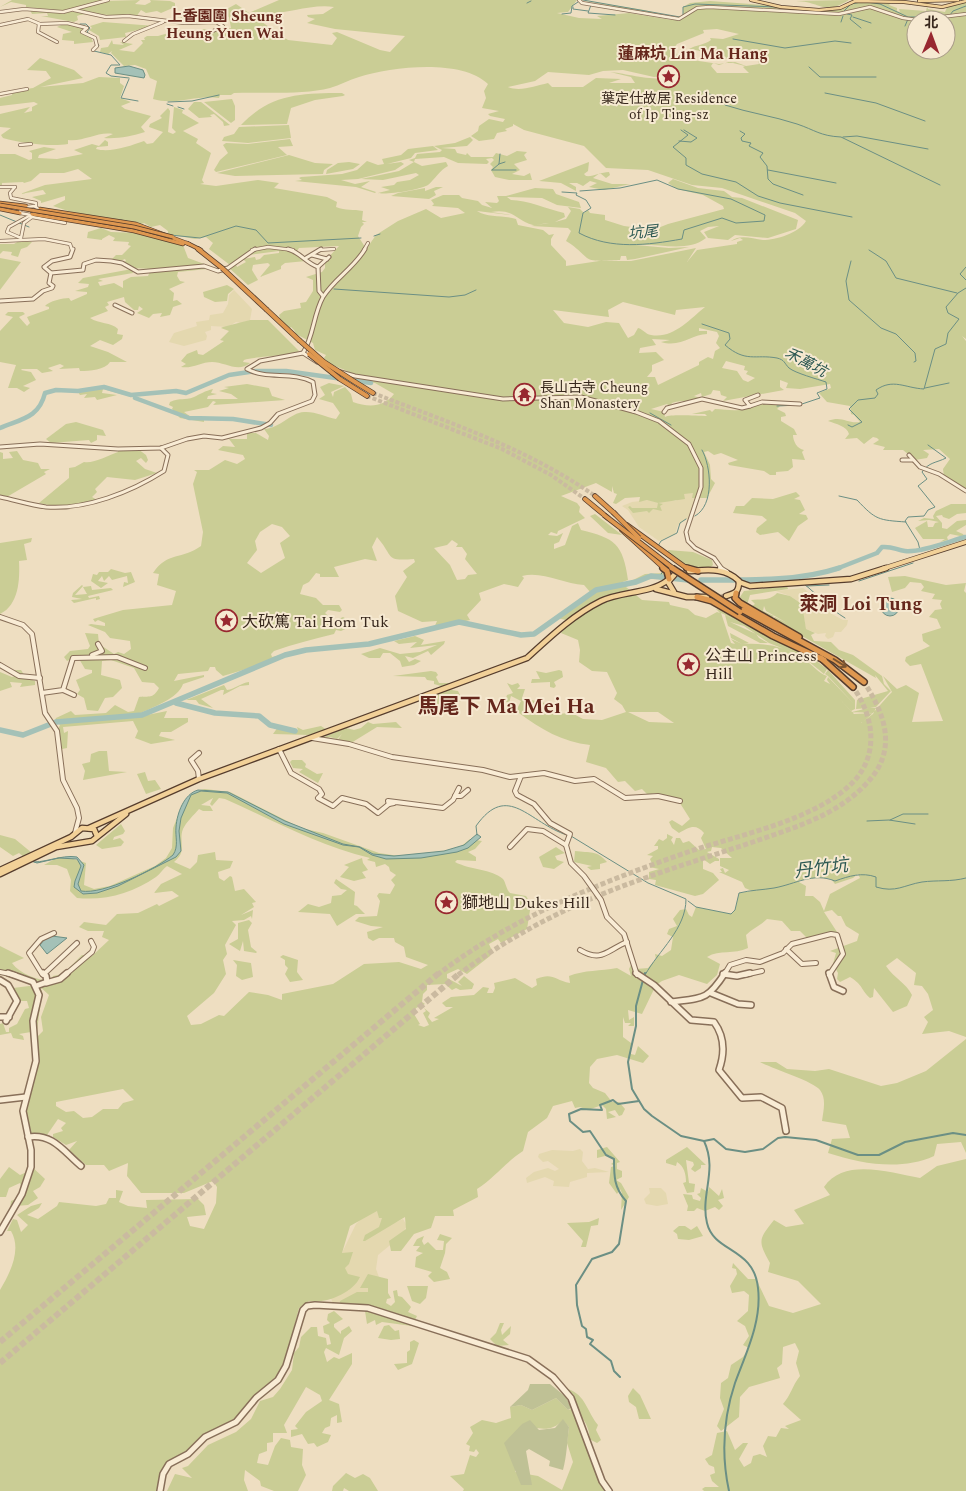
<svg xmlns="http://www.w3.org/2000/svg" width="966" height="1491" font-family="Spectral,'Noto Sans SC',serif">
	<rect width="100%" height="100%" fill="#eedec1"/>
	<!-- farmland -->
	<g fill="#e4d8af">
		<polygon points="234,290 252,309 250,320 241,323 236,322 228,327 211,326 211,330 205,332 207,336 206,340 184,346 169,342 174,333 197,326 196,322 209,320 210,315 223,313 228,304 229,295"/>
		<polygon points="683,493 694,493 697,498 689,518 678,525 675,534 659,541 639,527 628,510 622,506 632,502 649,500 658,503 667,500 676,501"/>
		<polygon points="803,588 820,601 830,613 843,620 848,620 847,625 841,632 835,632 833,637 828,639 825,636 826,633 818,634 806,629 801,603 790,596 776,591"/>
		<polygon points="580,1149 583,1152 582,1161 588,1169 595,1168 609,1172 587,1173 587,1177 570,1182 569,1187 553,1186 554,1181 545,1177 527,1183 526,1178 534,1172 548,1168 555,1171 559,1169 548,1161 543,1162 538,1157 539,1154 552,1150 573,1151"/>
		<polygon points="649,1188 661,1188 666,1193 668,1204 657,1206 646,1204 644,1199 650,1193"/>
		<polygon points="379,1206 390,1215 394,1223 403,1219 407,1226 400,1237 378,1255 376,1269 380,1280 375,1306 333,1304 331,1298 349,1290 337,1263 356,1224 365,1215"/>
	</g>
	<!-- green -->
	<g fill="#cacd95" fill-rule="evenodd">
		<path d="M12 0H107L71 11 72 12H82L76 10 105 1 140 0 135 4 145 5 151 2 150 0 170 1 175 3V7L161 13 157 11 146 13 141 10 136 17C120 17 88 11 77 16L78 20 74 22 41 16H48L47 13 32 14 30 10 56 11 55 10 26 7V5L11 2 0 7Z"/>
		<path d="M279 0H577L568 12 557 13 579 18 602 19 597 16 629 13 672 20 676 19 580 0 644 10 678 18 683 16V7L690 3 710 1 832 10 843 8 853 2 891 3 889 5 897 8V11L900 12 899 9 926 11 927 7 928 9 945 12 947 7 966 2V339L962 336 966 341V491L944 477 943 469 950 459 939 449 923 450 929 454 927 458 915 460 903 450H883L885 447 873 444 879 440 877 438 873 437 864 444 857 438 845 439 849 434C847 426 836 424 828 421 842 415 847 424 860 422L854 415 851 414 850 406 827 402 819 393 831 388 830 384 800 389 786 388 788 383 780 380V387L784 390 723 401 727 397 721 395 720 391 713 390 711 394 702 397 701 393 694 396 690 395 701 398C687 403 685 399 672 403L670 407 667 404 651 409 664 412 665 417C671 414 697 416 707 416L705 414H692L710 410 712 412 715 409C723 409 731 411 739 410 754 410 769 394 784 406H780L777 409 785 413 786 416 781 417V421L794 429 797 435H793C793 441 797 449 804 450L802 452 805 460 792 459 793 467 788 471 776 472V475H770L764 471 729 465 728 463 738 460 721 453 714 455 708 451 704 452 710 465 711 479 715 483 707 498H692L693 493 684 494 685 499 658 503 663 504 660 506 662 511 653 509 649 513 647 511 633 513 628 507 630 506 632 508H657L658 503 647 500 639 502 640 497 625 498 616 504 613 503 617 494 614 493 612 486V492L596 483 561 496 577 503 580 507 579 512 585 518 558 531 557 534 551 532 548 535 557 536 563 533 559 542 554 544V549L565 545 572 526 578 523 581 530C615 538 623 544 628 580L617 584 627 583 645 574 664 573 663 579 645 578 626 587 642 600 669 602 670 605 688 609 695 615 706 618 717 612 720 613 716 609 728 612 806 653 827 669 824 674 802 656 769 643 744 626 730 622 756 634 759 638 768 643H760L728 626 725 615 744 623 721 613 731 643 735 644 731 639 742 644 731 638 730 633 749 643 743 644C767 643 785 646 805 660 813 665 818 673 827 676L824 681 830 684 827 680 828 677 854 704 828 676 825 674 828 670 855 700V709L851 711 835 694 854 714 873 713 852 712 868 708 856 709 857 700 888 691 875 675 876 678 772 619 775 617 787 623 766 611 764 606 763 611 774 616 771 618 750 607 755 604 751 600C761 599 770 601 777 593L790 596 802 604 806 629 815 633 811 635 814 641 831 642 839 650 853 655 882 676 884 684 891 691 876 707 870 708H876L873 714 861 723C874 714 881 703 892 692L883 676 897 689 906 685 919 693 912 722 943 721 921 664 910 666 905 661 906 657 930 646 923 641 922 634 941 628 937 619 929 617 935 610 942 609 940 604 942 600 932 599 935 594 921 591 924 587 921 583 910 582 905 588 892 592 888 577 905 576 946 585 966 583 964 591 966 593V1037L949 1031 922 1034 928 1022 924 1017 933 1010 928 994 922 986 914 985 916 973 897 958 886 966C894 978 906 983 912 995L907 1006 893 1012 874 988 873 997 870 998C860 989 864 986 850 977L840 982 837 979 838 973 833 964 836 953 830 951 857 941 859 934 846 926 841 916H838L832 910 824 912 837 932 808 939 800 931H791L782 921 767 919C760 926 753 928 746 935L748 948C734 955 720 949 707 957L720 964 717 975 707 984 679 975 662 981 656 985 642 1014 628 1010 629 1020 634 1017V1026H628L631 1023H625L623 1017V1037L631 1043V1054L635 1055 638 1046 649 1056 643 1063 617 1055 597 1059 590 1067 589 1083 593 1088 605 1093 612 1102H619L625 1109 622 1115 619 1116 615 1110 608 1112 616 1117 607 1119 606 1109 602 1105 588 1110 580 1107 575 1108 572 1101 553 1106 547 1118 528 1132 523 1151C506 1162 494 1178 477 1189L478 1197 453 1210 454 1216H435L431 1228 414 1234 401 1251H391L389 1241 406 1229 405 1217 365 1241H363L365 1235 379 1227 382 1218H379L377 1211 350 1226 342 1253 353 1252 349 1264 345 1268 348 1274 360 1277C353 1293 326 1304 309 1301L299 1308 284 1366 275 1380 234 1421 215 1428 191 1451 171 1459 157 1491H0V1290C10 1273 22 1250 11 1231H7L13 1219 17 1220 21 1232 28 1225 17 1215 31 1206 42 1203 39 1208 27 1215 38 1219 57 1206 59 1202 96 1206 106 1204 109 1198H116V1190L123 1191 119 1202 128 1206 147 1208 146 1200 198 1199 204 1205 206 1215 187 1217 190 1226 204 1229 216 1203 217 1187 213 1181 184 1193H141L127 1176 128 1163 109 1171 104 1165H86L69 1150 77 1141 66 1145 53 1137V1134L63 1131 61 1128 66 1123 58 1119 47 1135 29 1134 23 1117 38 1055 33 1050 30 1034 36 1038 43 1031 41 1017 49 995 38 985V982L0 974V946L24 958 12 963C20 974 37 980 50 981L53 976 63 974 82 955 92 956 109 940 102 937 104 931H88L79 927 84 922 106 925 117 914 138 913 157 904 159 906 179 896 172 891 154 893 161 884 182 874 167 866C163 869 160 874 156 877 132 893 106 901 77 898L70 891 71 880 67 869 57 865H44L58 857H67L86 863 84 885 94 889 110 886 155 866 166 858 172 848 173 828 183 803 195 791 205 789 230 792 301 828 323 833 379 853 399 856 432 854 459 848 470 839 482 841 475 849 468 852 476 857V861L457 860 455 862C470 870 492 869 503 879 506 883 506 889 510 893L526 896 531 904 527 929 501 943 498 939 489 944 492 951 490 956 467 974 458 969 447 974V978L462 986 458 982 464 976 474 984 472 989 460 990 456 988 452 990 445 984 427 985V990L423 994 422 1002 425 1004 416 1008 414 1014 420 1024 418 1025 424 1027 429 1025 423 1013 426 1011 424 1008 430 1013 428 1017 432 1022 439 1019 434 1018 453 1007H446L442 1003 451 997 474 995 483 987 489 988 487 993H493L495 988 494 983 515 978 532 988 537 985 536 979C553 972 554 980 570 983L569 976C584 970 601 971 617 968L631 976 629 969 631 965 636 969 648 968 656 959 655 954 662 956 671 950 673 937 667 934 669 929 677 926 673 919 680 910 686 909 689 915 692 917 696 907 731 914 735 910 739 893 752 891 745 888 742 882 719 872H722L720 869 723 868 725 873 729 870 720 866V858H732L721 848 712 847 711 851 707 852 719 859V861H715L710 864 703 859V869L713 873 719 880 703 894 695 896 655 885 656 880 649 879V872L659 869 649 867 653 866 650 859 653 856 647 855 658 849V846H654L659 839 663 841 667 838V834L673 837 671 840 674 845 676 838H680L683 843 689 841 699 850 706 849 701 838 704 833C696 823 689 827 679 833L672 828 669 822 672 820 682 826 690 819 678 800 655 793 648 795 642 789 635 791 625 781 618 782 606 768 586 762 590 745C563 742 540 729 519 713L517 709 521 701 511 696 509 703 505 701 507 695 513 693 507 683 512 685 518 683 520 686 517 689H525L522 698 554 705 556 706 552 709 553 714 572 713 583 719 602 720 626 712 622 705 614 699 617 693 607 672 592 671 579 662 580 650 578 640 561 633 573 616 566 620 557 618 593 593H591L584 585C563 584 543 571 522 576L524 578 518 587 504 584 479 593 481 600 467 615 470 620 434 628 437 621 422 622 398 611 395 596 407 577 403 571 415 562 414 559C384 561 395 558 377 537L372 547 377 561 365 559 334 567 339 577H320V574L316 573 309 582 303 585 300 594 316 598 323 605H339L342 610 340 612 328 610 325 613 334 621 343 617 356 624 341 631 336 630 334 634C314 639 294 644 274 651L271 654 272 657 281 655 283 658 223 676 216 670 215 667H210L208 671 178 674 174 681 204 675V677L183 684C178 699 152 707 139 714L142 716 167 711 164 718H188V722L171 732H161L159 736 175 740 151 744 135 738 138 731 133 721 63 727 64 733 68 731 67 748 57 750V731L60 725 55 720 56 718 71 711 75 715 106 713 115 705 128 712 134 711 139 697C149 696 153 699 159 688L154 683 142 682 134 668 111 660 102 661 101 675 120 680 122 688 113 697 105 698 98 711 87 710 84 698 77 694 80 690 76 680 92 673V670L85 669 78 657 67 661 64 657 70 651 88 649 90 646 85 633 98 634 99 644 114 654 118 652 124 654 131 649 130 641 110 638 105 632 88 625 91 624 105 626V623L98 620 95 622 93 619 123 610 172 605 176 591 157 585 159 574 153 573C168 551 182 560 201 546L203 532 193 484 197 472 194 470H209L225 460 237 464 245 459 243 455 218 450 223 446 235 447 229 439H247V433H256L268 440 269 436 264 429C281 428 290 413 304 412 314 411 326 417 336 419L340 413 333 403 319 399 325 395 320 387 329 383 344 386 331 392 333 397 334 392 345 387 351 394 353 402C368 407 383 408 394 394L375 383 356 379C349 367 332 369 324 358L326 355 315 350 313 343 296 334 294 330 291 327 289 329 276 317 280 318 279 315 284 311 301 308 300 303 306 302 313 291V280L306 277 322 272 325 268V261L339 246 299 248 297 251 306 261 285 263 281 266V269L260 277 270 265 268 263 253 265 252 270 258 280 248 285 228 267 235 263 237 267 246 262 243 259 255 257 256 260 260 259 264 255 279 253V251L249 255 230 265 209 249 213 243 206 237 195 239 168 234V231L160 225 151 227 144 223 139 225 68 211 53 206 65 200V196L41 203V201L32 197 46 194 43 190 20 194 45 185 92 179 78 169 64 173H40L31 181 24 183 23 182 2 183V187L0 188V154H15L29 160 32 159V153L29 151 44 147 56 149 39 155 38 158 57 159 83 154 74 150 92 144 99 146 105 140 108 142V146L97 147 96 149C110 153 130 146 144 141L147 144 153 143 163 132 149 127 150 124 162 118 160 116 168 108 170 111 168 132 173 134 176 132 172 128 174 107 183 110 182 113 199 123 183 131 198 139 196 143 211 153 202 180 204 183 200 184 216 186 258 180 279 183 274 188 327 197 337 202 336 207C346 211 353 209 363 211L362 220 367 222H362L364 224 361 227 358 236 365 247 324 296V298L360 258 376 235 398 221 426 209 441 218 465 213 458 208 432 206 434 204 431 200 443 195H459L462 198 478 201 482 205 492 208 485 202 497 203 499 201 497 196H506L535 188 553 189 556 194 579 202 581 208 557 205 542 198 507 197 511 200C527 200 547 209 564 213L565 217 555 222 566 219 571 211 568 207 580 209 584 213 588 210 590 213 605 215V220L624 226 653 230 668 224 724 209 723 206 703 195 677 189 668 183 673 179 698 188 724 191 732 197 742 198 798 220 796 229 768 238 735 235 728 240 708 238 704 232 719 226 708 227 700 231 706 238C687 253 659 243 636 245L669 248 689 247 635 259 627 260 626 256H621L620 260C612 260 594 263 587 258 580 252 575 246 566 241L571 231 568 228 531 226 549 223C544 223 537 226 533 225 516 221 514 208 491 212L511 215 477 211C488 218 503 215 516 219L518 225 543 230 549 235 554 234 551 239V245L566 261V266L599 261H631L696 248 687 262 697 250 737 244V242L743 240 740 238 731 241C741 234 752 239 763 240 776 240 799 233 806 221L795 213 722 188 692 185 648 170 606 168 584 146 524 130 513 124V126L505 129 507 131 497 133 494 139 479 141 471 136 478 131 479 126 489 119 503 122 505 119 490 116 488 114 499 111 482 108 486 98 484 91 488 84C461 58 391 67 359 77 349 80 340 85 330 88 303 95 262 92 234 93L231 95H220L219 98C197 94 176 106 153 99L157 81 150 78 146 69 135 65 124 66 111 53 112 51 108 54 100 52 101 48 108 47 112 40 113 44 124 45 120 42 133 44 119 50 134 52 143 43 141 40H145L144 38 147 36H158L179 30 197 32 202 29 231 31 226 29 231 28 229 17 224 15 176 20 190 13 225 10 236 4 288 40 332 45 337 38 332 33 337 32 380 50 390 52 405 36 335 29 307 23 315 19 308 17 307 15 323 14 334 7C306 3 279 19 251 12ZM916 20H946V50H916ZM717 29 739 34 723 39 710 38 711 40C704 45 696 45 689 49 703 50 713 58 726 59 742 61 742 54 757 58L759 64 746 66 735 62 719 64 692 60V58L671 52 677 44 704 33 703 30ZM729 62 745 66 743 67 749 73H717L711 66 713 63 719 65ZM623 70 654 77 675 74C666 85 625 73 610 72L631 77 635 83H609L621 79 596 78 583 87H552L548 83C535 86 520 92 508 87L535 81 548 72 589 75 603 71ZM623 302 675 315 676 310 705 307C689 320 673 339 651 335 645 334 643 329 638 328L634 335 628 338 619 323 606 322 588 327 564 323 553 310 609 317 608 310ZM699 328 717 332 719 336 716 343 720 348 715 351 713 359 708 357 699 362V365L658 385 655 377H647L652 371V365L664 360 656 352 639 353 640 348 656 345 652 339 670 340 661 342C681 348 692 334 707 334V331H699ZM726 361 745 366 744 370 748 371 746 374 755 378 748 382 743 380 737 371 722 368ZM272 524 282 527 290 536 280 543 285 558 261 573 247 563 257 550 255 541 260 532ZM452 540 458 544 456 547H462L467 554 465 559 477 574 468 575 465 579 457 580 450 565 434 548 447 545ZM628 712H658L674 723 649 722ZM213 798 210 804 212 806 219 798 225 799C273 820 319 846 370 858L367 860 375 862 376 867 385 864 389 867 390 871 396 875 391 880 395 885 390 894 379 893 377 896 380 901 377 916 359 917 355 921 371 926 383 927 367 932 368 938 373 941 379 938H394L395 942 404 947 406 957 428 965 421 969 399 962 364 964 333 984 282 994V1000L268 995 249 992 224 1016 219 1015 201 1024 191 1025 187 1016 214 993 226 974 223 960 227 954 225 945 236 925 232 921 244 920 251 916 252 919 253 910 241 915 254 907 252 903 256 902 244 889 235 891 232 877 230 876 224 881 219 878 218 872 230 868 233 861 216 860 215 852 198 855 197 862 190 869 174 862C188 851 178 842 183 829 186 822 194 815 199 809L203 811H213L210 806 201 805ZM858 874 860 878 830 894 824 911 820 902 813 896H805L806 886 797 881 820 877 831 879 835 884 853 878ZM123 1089 134 1100 123 1103 118 1109H103L92 1117 83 1118 74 1111 66 1112 56 1106V1102Z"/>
		<path d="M849 0C823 16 823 2 796 1Z"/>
		<polygon points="103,22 155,26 125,33 126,37 100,40 99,36 89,30 92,28 90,26"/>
		<polygon points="63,24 85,25 84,31 90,35 93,42 74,44 74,41 62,40 63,34 72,32 57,27"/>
		<path d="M40 58 74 70 83 78 40 87 83 83 99 77 120 78V83L124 86 120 98 131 102 121 106 125 109 151 116 141 127 145 132C132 136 118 139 104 138L113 134C98 131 84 142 68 140V144C50 147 21 143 3 138L1 135 11 128 0 127V114L30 107 24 113 32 111V107L38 104 34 102 0 106V98L12 95 13 91 33 88 51 78 46 71 27 70Z"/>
		<path d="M342 93 345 95 343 96 315 100 291 108 287 124 241 125C270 94 301 93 342 93Z"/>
		<polygon points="232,99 235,106 235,120 231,123 204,102"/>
		<polygon points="194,102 201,102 230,125 224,126 223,122 214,114 210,115 212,117 199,118 188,109"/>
		<polygon points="289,125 291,138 248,143 222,141 224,137 234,134 239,127"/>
		<path d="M470 137 473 140 467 146 441 148 455 149 457 153 466 155 467 153 471 157H493L496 153 507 156 517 151 527 152 524 155 527 160 514 164 520 170 512 174 524 176 530 173 532 180H509L495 177 491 170 493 167 490 164 494 160 492 158 486 159 489 162 487 164 458 163 444 157 415 159 414 162 422 166 446 162 448 166C440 170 435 179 428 185 420 190 386 195 378 193L390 190 381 187 394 185 397 182 410 180 419 175 416 173 383 180 361 179 399 171 414 162 409 160 415 158 417 154 440 152 442 150 434 146 455 143Z"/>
		<polygon points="290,139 293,146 278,147 287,155 216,172 214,170 220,160 228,153 223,145 226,143 248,144"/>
		<polygon points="433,146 438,150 415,153 411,158 387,164 401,162 404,164 395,170 358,179 341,180 355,184 370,181 361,187 376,192 375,193 356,187 295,181 302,180 299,178 301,177 342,174 357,170 367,161 378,165 384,164 382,159 401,155 408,149"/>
		<polygon points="289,155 315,163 333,164 324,170 323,174 235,176 217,173"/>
		<polygon points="349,162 360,164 353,169 326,174 327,170 338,163"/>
		<path d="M589 162 588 171 584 174 586 176C593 177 601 172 609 172L610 175 606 178 600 173 593 178 612 184H630L604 190 589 187 597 183 590 181 583 186 577 183H569L576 187V191L561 183 539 181Z"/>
		<polygon points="436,187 443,187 434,191 436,195 429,199 391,196 398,193 425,188 425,191"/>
		<path d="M101 228 111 232 138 233 183 245 188 258 207 265 203 266 207 269 178 272 177 276 180 281 185 282 169 289 174 293 173 301 177 300 182 304 173 307 170 315 160 317 162 313 153 314 149 318 137 313 143 309 139 306 138 310H134L125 302 124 297 107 302 109 305 105 307 108 311 90 318C99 324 111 322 118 329L117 334 123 335 122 339 113 345 100 340 90 346 108 352 127 362H110C105 370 90 371 80 371L79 368 59 369 64 366 60 364 48 368 53 371 42 373 37 369H22L21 370 31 372 36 380 23 386 30 388 24 392 17 388H8L16 365 0 362V331L13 317 5 315 8 312H23L25 314 19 317 27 326 30 323 27 317 49 309V307L45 306C49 301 63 298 69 298L71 301 87 294V292L75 291 88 287 89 284 78 283 83 278 132 269 133 273 98 279 103 281 98 282 100 286 114 283 123 288V281L131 277 148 276 151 269 133 268 121 262 126 261 125 259 120 261 111 260 116 255H122L131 246 128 245 129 242 113 241 115 238 109 235 102 239V240L87 238 88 232Z"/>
		<polygon points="19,241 32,242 27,247 21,249 18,257 11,255 12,252 3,251 0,254 0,244 14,244"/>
		<polygon points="0,258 21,262 0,290"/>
		<polygon points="227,285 234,289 228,294 227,301 215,302 204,297 203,292"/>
		<path d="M250 320H268L299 351C293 356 256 356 244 360L243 362 250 363C238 373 225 362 212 362 201 362 192 369 181 367L186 364 181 361 187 354 197 350 198 354 203 355 224 341 220 340 229 331 221 328 223 327Z"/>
		<path d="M247 384 269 388 272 396 285 400 213 405 216 402 213 401 208 407 184 412 191 417 204 419V422L180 418 172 409 173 407 169 405 170 402C181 397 184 401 194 397 200 394 205 391 213 389L211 393 217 394 208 396 207 399H238L231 394 219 391 229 388 224 387Z"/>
		<polygon points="106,388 124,395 103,389 102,393 117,395 97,400 95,397 84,398 87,394 80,395 78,392"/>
		<polygon points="76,422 103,430 106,436 97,435 97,440 91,443 89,440 51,443 46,439 66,424"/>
		<path d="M118 448 138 449 146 455 148 460 146 463 141 458 136 461 145 469 157 473 135 480 107 477 95 489 97 492 92 497 97 500C79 506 58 508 39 503L69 478V468L75 467 84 462C93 464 109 455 118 452Z"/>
		<polygon points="17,451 23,460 38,463 41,469 50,469 44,472 46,474 5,498 0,497 0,452 3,453 3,459 13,458 9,452"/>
		<polygon points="796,492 800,496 794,499 800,500 805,510 799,514 806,515 808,519 798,526 789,541 778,532 760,535 756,532 757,528 767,520 762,516 733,513 736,506 744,506 752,498 773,499"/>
		<polygon points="951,504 966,504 966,513 957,514 949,519 943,517 942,515 936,516 942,523 942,528 947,529 957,521 966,520 966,525 956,531 963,534 965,537 950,534 947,537 948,540 940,542 945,539 923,539 915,528 927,521 928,527 933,527 935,523 939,522 929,520 918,521 924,518 934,519 933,516 936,511"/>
		<polygon points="595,514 622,535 608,533 590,516"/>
		<path d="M32 538 31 542 24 544 27 560 19 561C20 579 19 605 0 614V543Z"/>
		<path d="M668 550 693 552 712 560 713 565C700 579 679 561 668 552Z"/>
		<polygon points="111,569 125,573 131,572 135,582 123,587 124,582 128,583 127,576 112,580 109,576 104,581 102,576 98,581 108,583 101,588 91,581 93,574 97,575 99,572 108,572"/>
		<polygon points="82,585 83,586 75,595 87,594 83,587 91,586 92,590 111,588 113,590 88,596 89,598 99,596 100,599 96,600 96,598 74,603 71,600 82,599 72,597 73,593"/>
		<polygon points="787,586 788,589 750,595 747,605 740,597 744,591"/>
		<polygon points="415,636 424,640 421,645 445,641 444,644 431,655 428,651 413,658 405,656 409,662 415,659 421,661 414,665 402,667 400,661 390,653 383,653 380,658 369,658 361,654 380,648 400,654 420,652 437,645 410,648 417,642 399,644 394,641"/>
		<polygon points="13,670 21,670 26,678 35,681 35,685 20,687 22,683 10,682 12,687 0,691 0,672 12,677 18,675"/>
		<polygon points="559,670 562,671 563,677 554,682 556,686 554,688 550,687 550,682 531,683 532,679 540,679 536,671 546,673"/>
		<polygon points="431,671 436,672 438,675 436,677 439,683 457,683 446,685 446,689 458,691 461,697 466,699 437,711 425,707 430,702 423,700 419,702 419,699 434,694 418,696 418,695 440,689 441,686 434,684 434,681 427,680 425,677 393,676"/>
		<path d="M249 682V685L240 686 223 695 224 690H221L201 699 213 708 199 704 196 700H186L224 685 227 690C235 689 241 683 249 682Z"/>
		<polygon points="368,722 373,724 396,722 402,728 377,727 351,743 337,741 342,734 337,739 330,737 315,741 315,737 324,737 346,728 354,730 361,728"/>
		<polygon points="338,725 341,727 318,735 318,732 310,735 273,734 278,727 298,730 297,727 303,730 321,726 327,730"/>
		<polygon points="99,751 107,751 109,771 127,772 83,780 85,771 82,764 90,762 91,754"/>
		<polygon points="292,760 302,760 306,764 305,767 317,774 323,773 318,783 299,772 303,769 293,768 290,762"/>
		<polygon points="145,772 148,781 155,780 161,789 146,794 137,774"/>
		<polygon points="121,824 125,831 123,834 114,837 113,840 120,838 124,842 121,846 102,849 96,845"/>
		<polygon points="0,835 15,839 32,853 24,857 19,853 13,856 0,847"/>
		<polygon points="556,847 565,853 555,856 557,860 564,862 554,869 543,867 539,857"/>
		<path d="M575 851C590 853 597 850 607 862L600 864V869L591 870 587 867 592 866 574 862Z"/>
		<polygon points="362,858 363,863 368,870 362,872 366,878 354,881 340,877 349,867 344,865"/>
		<polygon points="336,879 355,892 354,905 357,906 365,914 356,914 337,926 330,914 298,912 308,904 319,907 331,903 332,896 341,895 347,890 341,889 334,883"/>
		<polygon points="249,920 252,923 248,930 251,947 257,952 256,953 244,951 243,941 240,951 229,944 238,939 238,923"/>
		<polygon points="283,955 298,960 297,972 303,980 290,982 285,974 288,968 285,965 285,960 280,957"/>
		<polygon points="233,960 251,963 253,977 242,980 236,976 237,965"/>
		<polygon points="29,986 40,988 42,991 37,1031 19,1034 23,1036 24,1040 13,1038 11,1033 0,1035 0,1024 3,1023 6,1032 9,1032 9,1028 17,1024 25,1009 29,1008 27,1001 18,1001 13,988"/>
		<path d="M966 1039V1153L961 1142 937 1144 934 1156C901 1171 862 1164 828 1153L832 1139 850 1138 846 1125 822 1121C823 1112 827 1099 820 1090 813 1081 773 1069 760 1062H776L787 1069 815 1071 829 1069 881 1086 897 1083 926 1071Z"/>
		<polygon points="607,1147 620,1162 617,1163 617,1169 622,1171 622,1177 616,1180 621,1183 629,1197 621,1210 622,1193 620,1189 617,1194 609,1183 611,1167 615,1166 611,1164 615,1161 609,1155 597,1158 597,1150"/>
		<path d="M687 1147 706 1165H701V1168L695 1172 691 1169 694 1165 693 1162 686 1160 689 1183 695 1184 694 1192 687 1193 683 1183 686 1182C686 1174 684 1166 677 1162L676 1166 666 1163V1160Z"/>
		<path d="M966 1159V1491H704L702 1489 705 1487H719L712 1481 710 1475 715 1473 714 1467 709 1465 705 1459 712 1455 717 1433 727 1431 735 1450 743 1443H748L739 1459 744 1467 751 1463 753 1456 760 1454 767 1457 763 1446 768 1436 776 1437 781 1428 789 1429 785 1426 801 1420 783 1404C791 1395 792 1386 800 1376L796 1363 799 1351 795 1343 783 1347 782 1364 777 1368 780 1378 749 1387 740 1397 739 1417 721 1431 717 1426 724 1409 720 1398 721 1383 728 1378 731 1365 743 1357 749 1348 743 1345 749 1336 745 1326 737 1321 748 1311 749 1295 744 1291 732 1293 730 1286 737 1274 736 1269 732 1268 733 1263 748 1279H756L769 1306 793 1313 821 1304 798 1281 768 1272 770 1263C758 1241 758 1240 774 1220L786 1227 804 1224 794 1210 830 1195 824 1187C844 1157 891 1173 920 1178L937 1166Z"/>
		<polygon points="30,1165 45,1179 40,1187 33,1191 38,1198 28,1205 16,1206 9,1217 11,1201 20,1197 22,1190 20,1183 9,1188 6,1197 0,1197 0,1179 9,1167 20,1175 27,1172"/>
		<polygon points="709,1187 719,1196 722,1189 724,1198 718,1200 723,1206 719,1210 715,1207 705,1211 697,1208 694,1211 687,1211 688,1206 683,1194 692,1195 693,1199 700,1201 701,1198 697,1194 700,1193 701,1188 708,1192"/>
		<polygon points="599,1218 598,1225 591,1226 586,1247 581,1247 583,1241 567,1223 589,1222"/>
		<polygon points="679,1226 685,1226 691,1230 697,1226 703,1236 689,1240 678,1239 677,1234 673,1231"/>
		<polygon points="440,1234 452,1238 446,1244 445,1253 440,1268 447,1272 450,1279 434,1282 428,1276 432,1272 415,1267 416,1257 423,1253 416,1251 420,1246 413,1246 417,1239 424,1236 422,1241 424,1245 428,1242 436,1250 443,1250 444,1241 437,1240"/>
		<polygon points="368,1274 388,1279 388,1293 391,1298 387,1299 386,1303 391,1306 395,1302 393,1291 397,1290 398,1296 402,1297 411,1307 408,1312 417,1316 412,1326 382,1322 376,1325 375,1320 367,1324 365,1311 339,1308 340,1301 357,1292 368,1292 368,1288 360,1288"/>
		<polygon points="407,1286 428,1286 426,1298 420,1304 412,1301"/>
		<polygon points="334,1311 343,1319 334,1324 334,1327 341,1334 341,1331 349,1326 352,1331 344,1338 339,1355 326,1348 324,1352 327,1362 334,1357 339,1359 352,1353 352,1364 329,1400 339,1404 342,1422 337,1423 337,1415 331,1418 330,1426 325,1428 322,1433 331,1435 328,1442 317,1447 314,1443 308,1444 302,1434 291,1437 291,1430 298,1429 295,1426 306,1412 322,1401 320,1395 306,1387 284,1425 287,1433 273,1433 273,1442 267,1443 267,1451 259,1454 257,1463 268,1465 275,1446 281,1438 290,1440 291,1447 303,1449 302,1465 306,1475 298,1491 274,1491 261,1486 260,1481 245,1470 244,1480 248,1491 167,1491 175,1474 192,1478 182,1468 188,1466 208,1445 236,1432 251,1419 260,1401 273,1397 280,1389 292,1370 294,1353 299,1347 301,1337 311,1327 317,1327 318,1336 326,1338 327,1345 331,1344 329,1335 324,1333 323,1326 330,1323 327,1320 328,1314"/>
		<polygon points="500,1323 504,1323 501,1330 502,1335 511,1326 510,1334 503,1340 509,1345 497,1346 490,1339 496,1333"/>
		<polygon points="389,1325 395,1331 399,1330 400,1339 391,1340 378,1338 384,1326"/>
		<polygon points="414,1340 419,1343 412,1364 398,1370 394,1364 407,1363 407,1352 410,1350 410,1342"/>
		<polygon points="633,1388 640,1395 651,1419 639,1419 636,1407 629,1402 628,1396"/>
		<path d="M568 1389C586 1395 587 1412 598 1425L596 1430 601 1440 597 1443 589 1439C591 1433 585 1419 579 1415L604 1483 610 1491H463L464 1489 450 1476 464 1474 470 1455 476 1457 479 1453 476 1449 474 1452 469 1451 470 1446 466 1444 473 1433 470 1427 482 1420 496 1423 511 1418 510 1407 521 1405 532 1410 556 1398 568 1410 576 1408ZM563 1420 569 1427 567 1443 573 1462 562 1490 538 1476 515 1472 522 1424C538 1429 551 1433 563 1420Z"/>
		<polygon points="346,1473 355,1478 363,1474 370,1478 378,1491 349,1491 344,1488 343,1491 332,1491 333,1486"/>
	</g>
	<!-- cemetery -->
	<g fill="#bfc195">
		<polygon points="530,1384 550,1384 566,1397 571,1408 568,1410 556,1398 532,1410 521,1405 510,1407 528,1390"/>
		<path d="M563 1419 569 1427C567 1442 567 1455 563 1470L549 1466 550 1461 529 1449 526 1451 532 1485H521L504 1443 522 1424 530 1420 539 1430 555 1428Z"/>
	</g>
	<!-- water -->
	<g fill="#a4c1b7" stroke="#6b8f84">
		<polygon points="129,66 143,70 145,75 144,78 115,73 115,68"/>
		<circle cx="890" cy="607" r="9"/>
		<path d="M198 790 228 792 285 821 343 844 360 847 373 854 394 856 444 851 464 845 477 834 481 837 468 848 457 852 421 858 386 859 372 855 359 847 343 845 284 824 227 793 201 791 191 795 181 818 179 831 181 851 176 857 118 886 97 893 83 894 74 887 75 881 81 866 77 859 59 858 37 863 31 861C39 865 62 854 77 857L84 865 78 884 81 891C103 895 156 869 173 855 179 846 175 837 176 827 177 813 184 794 198 790Z"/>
		<polygon points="52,936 67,938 47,954 40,945 44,940"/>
	</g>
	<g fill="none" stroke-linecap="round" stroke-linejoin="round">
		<!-- stream-far1 -->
		<g stroke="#6b8f84" stroke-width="1">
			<polyline points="583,0 680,17"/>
			<polyline points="867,2 880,4 908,17 932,17"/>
			<polyline points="527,3 531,1"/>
			<polyline points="591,5 588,13 615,15"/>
			<polyline points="573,7 573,9 588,11"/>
			<polyline points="808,10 824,12"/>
			<polyline points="843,12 851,4 861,2"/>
			<polyline points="562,14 571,13 572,6 578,2"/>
			<polyline points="847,14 852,15 850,19 861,28"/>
			<polyline points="959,14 966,13"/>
			<polyline points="683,15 683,7 695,4 777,7"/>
			<polyline points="950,15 953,11 966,6"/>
			<polyline points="853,17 871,23"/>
			<polyline points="841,22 843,16"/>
			<polyline points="80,24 86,24 90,28 87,32 97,40"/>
			<polyline points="905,26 908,19"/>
			<polyline points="733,39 785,48 835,41 851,43"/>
			<polyline points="98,44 99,46 94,51 111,55 120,65 111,65 106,73 111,76 129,78"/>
			<polyline points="809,67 820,77 876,77"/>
			<polyline points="129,79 121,98 138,101"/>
			<path d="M703 92 722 98 725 105C749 113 773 116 797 124 815 130 820 136 841 137L940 185"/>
			<polyline points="825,93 876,103 925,121"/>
			<polyline points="168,102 192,101 219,95"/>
			<polyline points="167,104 173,106"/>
			<polyline points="178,107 184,109"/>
			<polyline points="681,130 688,135 673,147 686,158 686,165 702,174 736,182 758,196 780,203 852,217"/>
			<polyline points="740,131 745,134 741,138 742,141 751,143 749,146 763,153 760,157 767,166 768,179 773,184 803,195"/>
			<polyline points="843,137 857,136 928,149"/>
			<polyline points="679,141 691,142 697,138 684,130"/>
			<polyline points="499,164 505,162"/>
			<polyline points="492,170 516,170"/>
			<polyline points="492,170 499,164 500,154"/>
			<polyline points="768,170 836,183"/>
			<path d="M562 192 577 193 576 195 586 200 591 208 583 213 579 233C611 250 648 245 682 239L684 230 722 218 736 223 764 221 765 215 731 199 678 189 657 180 620 188 580 191"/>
			<polyline points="0,215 29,227"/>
			<polyline points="121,220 130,222"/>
			<polyline points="140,224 155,230"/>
			<polyline points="170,235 200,238 236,226 256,230 268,243 361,238"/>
			<polyline points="374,236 380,234"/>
			<polyline points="869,250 886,261 896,278 957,293"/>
			<polyline points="851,261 846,281 849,300 881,328 896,334 915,353 916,361 914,362"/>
			<polyline points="966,267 960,274 966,280"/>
			<polyline points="334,289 449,297 465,295 476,290"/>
			<path d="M702 324 729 333 730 339 725 345C746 363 755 354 777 358 785 360 784 363 789 368 795 373 817 379 826 382L827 389 817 393 820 398 802 404"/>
			<polyline points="925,388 949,383"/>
			<polyline points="777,406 798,405"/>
			<polyline points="650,413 671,425"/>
			<path d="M848 425 852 427 862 422 849 409 858 400 875 398 878 394 876 390C893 378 905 388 924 389L935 349 946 344 948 333 959 319 948 313 946 307 958 293 966 288"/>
			<path d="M839 496 857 500C876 520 878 520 906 522"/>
			<path d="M695 516C715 505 711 466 702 450"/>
			<polyline points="658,546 661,541 677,533 680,523 686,519"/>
			<path d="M920 550 918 542 905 521 908 517 924 516 928 510 935 507 918 486 927 479 922 472C929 462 936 463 946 458L928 445"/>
			<polyline points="660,576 663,571"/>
			<polyline points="797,577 801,581"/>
			<polyline points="859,581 913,563"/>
			<path d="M804 584C818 595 830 609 845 618"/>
			<polyline points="807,586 829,585"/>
			<polyline points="890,820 903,814 928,814"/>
			<polyline points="867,821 889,820 915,824"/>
			<path d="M477 835 476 826C508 781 529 823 567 835"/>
			<path d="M571 836 648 883 686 899C686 929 659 950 645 975"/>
			<path d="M688 901 696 907 731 914 735 910 739 893C751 890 762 890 774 888 796 884 813 872 835 881 849 876 862 872 876 877V887C896 893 904 885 922 882 937 880 951 882 966 878"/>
		</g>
		<!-- stream -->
		<g stroke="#6b8f84" stroke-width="2">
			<polyline points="644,976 645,973"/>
			<path d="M643 980 636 1006V1026L628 1062 632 1089 644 1109 652 1116 681 1136 704 1141C718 1171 700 1194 707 1223 714 1253 754 1247 758 1288 762 1321 746 1353 735 1383 723 1419 721 1454 729 1491"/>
			<polyline points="704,1141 714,1139 726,1149 745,1152 763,1149 778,1138 785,1137 816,1140 858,1155 879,1155 905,1142 953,1133 966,1135"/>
			<path d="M620 1377 614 1371 611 1361 590 1344 593 1340 587 1337 586 1329 582 1326 577 1305 576 1285 592 1259 612 1252 619 1244 626 1201C614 1188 614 1176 614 1159L606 1155 590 1131 583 1132 570 1121 569 1114 581 1109 602 1110 600 1105 613 1100 618 1104 639 1101"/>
		</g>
		<!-- river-far1 -->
		<g stroke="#a4c1b7" stroke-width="4.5">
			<polyline points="135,398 189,418 233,419 271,425"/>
			<path d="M0 428C21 419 39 418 45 393L56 390 78 391 104 387 131 395 176 391 186 393 229 375 256 371H286L371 383"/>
			<path d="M836 569 877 553 882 547C893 546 896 550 905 551 920 553 950 541 965 537"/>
		</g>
		<!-- river -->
		<g stroke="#a4c1b7" stroke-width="5.5">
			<path d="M701 580C746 580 797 582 839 568"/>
			<polyline points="176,703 215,713 259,716 270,725 295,731"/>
			<polyline points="0,730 23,735 56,722 142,715 285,655 306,650 369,644 459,622 521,635 534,634 596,590 636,582 651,576 688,580"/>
		</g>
		<!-- major-tunnel -->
		<polyline stroke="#cabaa0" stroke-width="4.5" stroke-dasharray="4.5 2.5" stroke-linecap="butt" points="707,597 726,596"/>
		<!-- highway-tunnel-far2 -->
		<g stroke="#cabaa0" stroke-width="4" stroke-dasharray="4 2" stroke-linecap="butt">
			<path d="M373 393C450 423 527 448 595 496"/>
			<polyline points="367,396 502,449 551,475 585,499"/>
		</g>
		<!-- highway-tunnel-far1 -->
		<g stroke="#cabaa0" stroke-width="5" stroke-dasharray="5 2.5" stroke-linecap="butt">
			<path d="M437 975C513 917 599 883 688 852 738 835 809 822 849 786 880 758 875 718 853 687"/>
			<path d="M458 975C515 932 578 901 645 878 681 865 717 854 753 842 793 828 836 816 866 784 898 751 886 716 864 682"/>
		</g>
		<!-- highway-tunnel -->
		<g stroke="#cabaa0" stroke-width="6" stroke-dasharray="6 3" stroke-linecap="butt">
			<polyline points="0,1342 439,973"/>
			<polyline points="0,1363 460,973"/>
		</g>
		<defs>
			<g id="minor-far3">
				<polyline points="579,0 582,3 679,19 697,8 709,7 839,14 870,7 903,18 917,20 966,14"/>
				<polyline points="74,10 106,17 128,16 184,23 216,22 223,26 213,31 194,34"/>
				<polyline points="0,12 24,9 63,12 108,0"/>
				<polyline points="39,24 38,32 57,42"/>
				<polyline points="0,25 28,19 40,24 67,23 87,28 82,32 95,38 97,46 93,50"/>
				<polyline points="124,41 133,34 163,22"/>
				<polyline points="0,94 27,89"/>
				<polyline points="20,145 31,144"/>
				<polyline points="0,187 15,187"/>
				<polyline points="15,187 10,193 11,198 36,203 36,207"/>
				<polygon points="34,206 40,210 31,215 20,213 21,208"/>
				<polyline points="31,215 9,227 7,232 21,238 24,223 32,217 65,223"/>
				<polyline points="0,241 44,239 70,244 72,250"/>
				<polyline points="252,250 268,247 293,250"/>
				<polyline points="319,250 334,249"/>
				<polyline points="364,250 368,243"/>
			</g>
			<g id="minor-far2">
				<path d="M288 249C301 253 306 263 318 267L319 291 323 296"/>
				<polyline points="312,255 327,259"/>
				<polyline points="306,258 321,249"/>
				<polyline points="318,267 329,257"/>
				<polyline points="51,273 83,270 84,264 96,260 111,261 122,263 138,272 204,266 218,271 228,268 255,249"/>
				<polyline points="0,301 33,299 43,291 52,288 53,286 49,283 51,273 44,267 52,261 70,257 73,249"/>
				<polyline points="115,305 132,313"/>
				<path d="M317 362 303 353C314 336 313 315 323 297 334 279 354 268 365 249"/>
				<polyline points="330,369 355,376 503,399 581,397 636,412 659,421 689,444 701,468 701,487 686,532 688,541 695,548 714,558 722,569"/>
				<polyline points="758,395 745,400 750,406 762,402 800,404"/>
				<polyline points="664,412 667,408 702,399 742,408 750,406"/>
				<path d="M0 447 40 444 118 449 161 448 187 439 204 436 222 438 261 428 270 423 278 414 312 401 315 395 313 382C292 371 267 380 247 369L260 361 303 353"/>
				<polyline points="909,455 920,467 939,474 966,491"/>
				<polyline points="902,460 912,460"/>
				<path d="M0 497C15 500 30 505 46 507 86 510 131 492 164 471L168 455 161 448"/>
			</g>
			<g id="minor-far1">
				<polyline points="720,568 727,572"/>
				<polyline points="0,617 23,625 32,634 45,713 57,731 63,780 77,808 79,818 75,833"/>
				<polyline points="92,655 102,651 98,644"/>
				<polyline points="0,665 19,676 40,678"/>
				<polyline points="63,690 74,695"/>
				<polyline points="42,693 63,690 73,658 117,657 145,668"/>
				<polyline points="312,738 349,744 392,757 483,770 510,777 544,773 575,781 594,779 625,798 658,796 680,801"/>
				<polyline points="279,749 291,773 319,789 322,794 318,798 333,806 342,798 366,804 378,813 389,804"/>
				<polyline points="199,753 191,760 198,771 199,779"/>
				<polyline points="521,776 515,791 517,795 534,804 550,823 570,834 566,845 571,863 584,876 601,900 607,917 624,934 637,975"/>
				<polyline points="455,796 461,796 468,790"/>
				<polyline points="394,803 389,804 388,801 443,808 453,800 459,788"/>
				<polyline points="510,847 527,829 543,831 566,845"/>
				<polyline points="786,949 802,964 816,963"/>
				<path d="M580 950C602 963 607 950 627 942"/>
				<polyline points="0,972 15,975"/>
				<polyline points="42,974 29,953 41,939 54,933"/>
				<polyline points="723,974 727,975"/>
				<polyline points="43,975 77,943"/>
				<polyline points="65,975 92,952 94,947 91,941"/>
				<polyline points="724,975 730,965 746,960 760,962 783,953 792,944 831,934 837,935 843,954 829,975"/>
				<polyline points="744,975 762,971"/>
			</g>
			<g id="minor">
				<path d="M636 973 654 985 691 1020 714 1022C725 1037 725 1053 719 1070L742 1098 761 1097 782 1108 786 1131"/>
				<polyline points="829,973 834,987 843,991"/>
				<polyline points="723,974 737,976 750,973"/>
				<polyline points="0,980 8,985 17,1001 6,1021"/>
				<polyline points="46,983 60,979 67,973"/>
				<polyline points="36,986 47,982 46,976 43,973"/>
				<polyline points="711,993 738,1004 751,1005"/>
				<path d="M671 1002C702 998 707 1001 725 973"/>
				<polyline points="0,1017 9,1017"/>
				<polyline points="0,1100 26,1097"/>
				<path d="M28 1137C53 1133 64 1152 81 1166"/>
				<polyline points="0,1232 22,1194 31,1167 31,1150 23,1111 36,1061 33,1021 39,995 33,982 8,973"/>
				<polyline points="160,1491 163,1474 169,1464 188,1454 205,1437 236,1422 256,1398 278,1380 286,1366 303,1310 307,1306 315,1305 368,1308 528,1359 553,1377 571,1398 602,1481 609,1491"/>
			</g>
			<g id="major-far2">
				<polyline points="751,0 781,7 819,10 840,8 855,1 904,2 942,7 966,1"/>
				<polyline points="919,1 958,0"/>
			</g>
			<polyline id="major-far1" points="882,569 966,542"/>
			<g id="major">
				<path d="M689 571C707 570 725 567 739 581 739 592 736 593 726 596"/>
				<polyline points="739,582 750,586 851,579 886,568"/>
				<polyline points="656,589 687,597 707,597"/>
				<polyline points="674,592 668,582 675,574"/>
				<path d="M89 828 199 779 527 658C550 637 573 615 601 601 622 591 650 594 668 580"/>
				<polyline points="0,870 71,837 82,828 94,829 97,836"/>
				<polyline points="0,874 56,847 92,841 126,814"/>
			</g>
			<g id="highway-far2">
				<polyline points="0,203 26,206"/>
				<polyline points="0,209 20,213"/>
				<polyline points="40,209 136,224 189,244"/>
				<polyline points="32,214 134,231 183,244"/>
				<polyline points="187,243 201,250"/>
			</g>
			<g id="highway-far1">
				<polyline points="198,249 222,268"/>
				<polyline points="267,310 299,340"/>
				<polyline points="340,379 367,396"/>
				<polyline points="355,382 373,393"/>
				<polyline points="595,496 615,514"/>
				<polyline points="585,499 608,518"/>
				<polyline points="627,525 685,567 691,569"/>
				<polyline points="622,530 665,569"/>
			</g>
			<g id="highway">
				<polyline points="663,568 667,571 669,579"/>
				<polyline points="687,568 698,571"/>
				<polyline points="736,593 735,598 740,603 799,637"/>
				<polyline points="697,597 712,601 773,636 824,660"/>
				<polyline points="743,610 835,660 864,682"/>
				<polyline points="821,658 853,687"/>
			</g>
		</defs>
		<!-- minor-far3 casing -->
		<use href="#minor-far3" stroke="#886f59" stroke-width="4"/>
		<!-- minor-far2 casing -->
		<use href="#minor-far2" stroke="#886f59" stroke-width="5"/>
		<!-- minor-far1 casing -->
		<use href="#minor-far1" stroke="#886f59" stroke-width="6"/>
		<!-- minor casing -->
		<use href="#minor" stroke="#886f59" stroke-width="8"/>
		<!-- major-far2 casing -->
		<use href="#major-far2" stroke="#563d2d" stroke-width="4"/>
		<!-- major-far1 casing -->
		<use href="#major-far1" stroke="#563d2d" stroke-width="5.5"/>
		<!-- major casing -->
		<use href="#major" stroke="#563d2d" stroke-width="7"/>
		<!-- highway-far2 casing -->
		<use href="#highway-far2" stroke="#563d2d" stroke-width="4.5"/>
		<!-- highway-far1 casing -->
		<use href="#highway-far1" stroke="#563d2d" stroke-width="5.5"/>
		<!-- highway casing -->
		<use href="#highway" stroke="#563d2d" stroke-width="8"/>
		<!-- minor-far3 -->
		<use href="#minor-far3" stroke="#f9ecd5" stroke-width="2.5"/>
		<!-- minor-far2 -->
		<use href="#minor-far2" stroke="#f9ecd5" stroke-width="3"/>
		<!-- minor-far1 -->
		<use href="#minor-far1" stroke="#f9ecd5" stroke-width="4"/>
		<!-- minor -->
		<use href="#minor" stroke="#f9ecd5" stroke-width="5"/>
		<!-- major-far2 -->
		<use href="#major-far2" stroke="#f2d198" stroke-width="2.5"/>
		<!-- major-far1 -->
		<use href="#major-far1" stroke="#f2d198" stroke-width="4"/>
		<!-- major -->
		<use href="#major" stroke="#f2d198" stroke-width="4.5"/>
		<!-- highway-far2 -->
		<use href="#highway-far2" stroke="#df9850" stroke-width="3"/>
		<!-- highway-far1 -->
		<use href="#highway-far1" stroke="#df9850" stroke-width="4"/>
		<!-- highway -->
		<use href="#highway" stroke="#df9850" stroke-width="5"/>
		<defs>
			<polyline id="highway-bridge-far2" points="0,205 134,227 173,237"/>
			<g id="highway-bridge-far1">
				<polyline points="222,268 267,310"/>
				<polyline points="299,340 324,362 355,382"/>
				<polyline points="309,354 340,379"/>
				<polyline points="613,512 639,538"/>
				<polyline points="604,515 674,569"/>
			</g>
			<polyline id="highway-bridge" points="672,568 740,612"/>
		</defs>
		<!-- highway-bridge-far2 casing -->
		<use href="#highway-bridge-far2" stroke="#563d2d" stroke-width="4.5" stroke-linecap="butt"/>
		<!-- highway-bridge-far1 casing -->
		<use href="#highway-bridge-far1" stroke="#563d2d" stroke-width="5.5" stroke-linecap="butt"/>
		<!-- highway-bridge casing -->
		<use href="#highway-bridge" stroke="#563d2d" stroke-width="8" stroke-linecap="butt"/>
		<!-- highway-bridge-far2 -->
		<use href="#highway-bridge-far2" stroke="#df9850" stroke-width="3"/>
		<!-- highway-bridge-far1 -->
		<use href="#highway-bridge-far1" stroke="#df9850" stroke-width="4"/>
		<!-- highway-bridge -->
		<use href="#highway-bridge" stroke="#df9850" stroke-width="5"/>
	</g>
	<!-- one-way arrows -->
	<defs><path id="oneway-shaft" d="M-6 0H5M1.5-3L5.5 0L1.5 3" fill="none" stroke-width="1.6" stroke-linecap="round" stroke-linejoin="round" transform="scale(1.25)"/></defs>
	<use stroke="#7b5531" href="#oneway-shaft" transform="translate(840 663) rotate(32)"/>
	<!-- icons -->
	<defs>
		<symbol id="sight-ring" viewBox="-11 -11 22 22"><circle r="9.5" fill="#f6e9d1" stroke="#982830" stroke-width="1.5"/><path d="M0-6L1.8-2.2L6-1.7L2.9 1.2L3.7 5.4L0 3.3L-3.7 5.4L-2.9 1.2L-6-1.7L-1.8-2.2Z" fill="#982830"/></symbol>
		<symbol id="temple-ring" viewBox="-11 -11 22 22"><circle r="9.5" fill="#f6e9d1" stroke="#982830" stroke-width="1.5"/><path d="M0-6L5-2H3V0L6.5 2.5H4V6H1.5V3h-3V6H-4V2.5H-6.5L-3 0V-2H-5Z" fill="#982830"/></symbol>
	</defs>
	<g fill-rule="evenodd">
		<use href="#sight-ring" x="656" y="64" width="25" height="25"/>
		<use href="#temple-ring" x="512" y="382" width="25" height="25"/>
		<use href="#sight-ring" x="214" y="608" width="25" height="25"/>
		<use href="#sight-ring" x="676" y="652" width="25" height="25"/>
		<use href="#sight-ring" x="434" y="890" width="25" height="25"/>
	</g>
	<g text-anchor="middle" stroke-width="4" stroke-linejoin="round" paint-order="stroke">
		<!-- far-poi labels -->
		<g font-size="14" fill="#38281d" stroke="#f6e9d1">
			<text x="669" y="103">葉定仕故居 Residence<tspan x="669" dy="16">of Ip Ting-sz</tspan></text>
			<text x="540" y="392" text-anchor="start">長山古寺 Cheung<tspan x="540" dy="16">Shan Monastery</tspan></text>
		</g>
		<!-- far-neighbourhood labels -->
		<g font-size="15" font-weight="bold" fill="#65271c" stroke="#f6e9d1">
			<text x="225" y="21">上香園圍 Sheung<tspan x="225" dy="17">Heung Yuen Wai</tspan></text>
		</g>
		<!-- far-water labels -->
		<g font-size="15" font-style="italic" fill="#2c5852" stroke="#f6e9d1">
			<text transform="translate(643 232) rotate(-5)" y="5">坑尾</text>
			<text transform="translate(806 362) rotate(28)" y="5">禾萬坑</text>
		</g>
		<!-- far-quarter labels -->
		<g font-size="16" font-weight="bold" fill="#65271c" stroke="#f6e9d1">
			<text x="693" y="59">蓮麻坑 Lin Ma Hang</text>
		</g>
		<!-- poi labels -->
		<g font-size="16" fill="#38281d" stroke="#f6e9d1" text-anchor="start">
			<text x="242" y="627">大砍篤 Tai Hom Tuk</text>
			<text x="705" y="661">公主山 Princess<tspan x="705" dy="18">Hill</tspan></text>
			<text x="462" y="908">獅地山 Dukes Hill</text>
		</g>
		<!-- water labels -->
		<g font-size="18" font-style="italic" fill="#2c5852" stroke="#f6e9d1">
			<text transform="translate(821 868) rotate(-7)" y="6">丹竹坑</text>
		</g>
		<!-- quarter labels -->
		<g font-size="19" font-weight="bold" fill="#65271c" stroke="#f6e9d1">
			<text x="861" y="610">萊洞 Loi Tung</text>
		</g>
		<!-- district labels -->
		<g font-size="21" font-weight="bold" fill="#65271c" stroke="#f6e9d1">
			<text x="506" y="713">馬尾下 Ma Mei Ha</text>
		</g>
	</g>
	<!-- north arrow -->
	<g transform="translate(931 35) rotate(1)"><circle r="24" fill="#f6e9d1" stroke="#aa9c89"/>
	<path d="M0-4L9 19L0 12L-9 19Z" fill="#982830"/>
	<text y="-8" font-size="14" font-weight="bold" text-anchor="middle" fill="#38281d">北</text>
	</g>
</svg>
